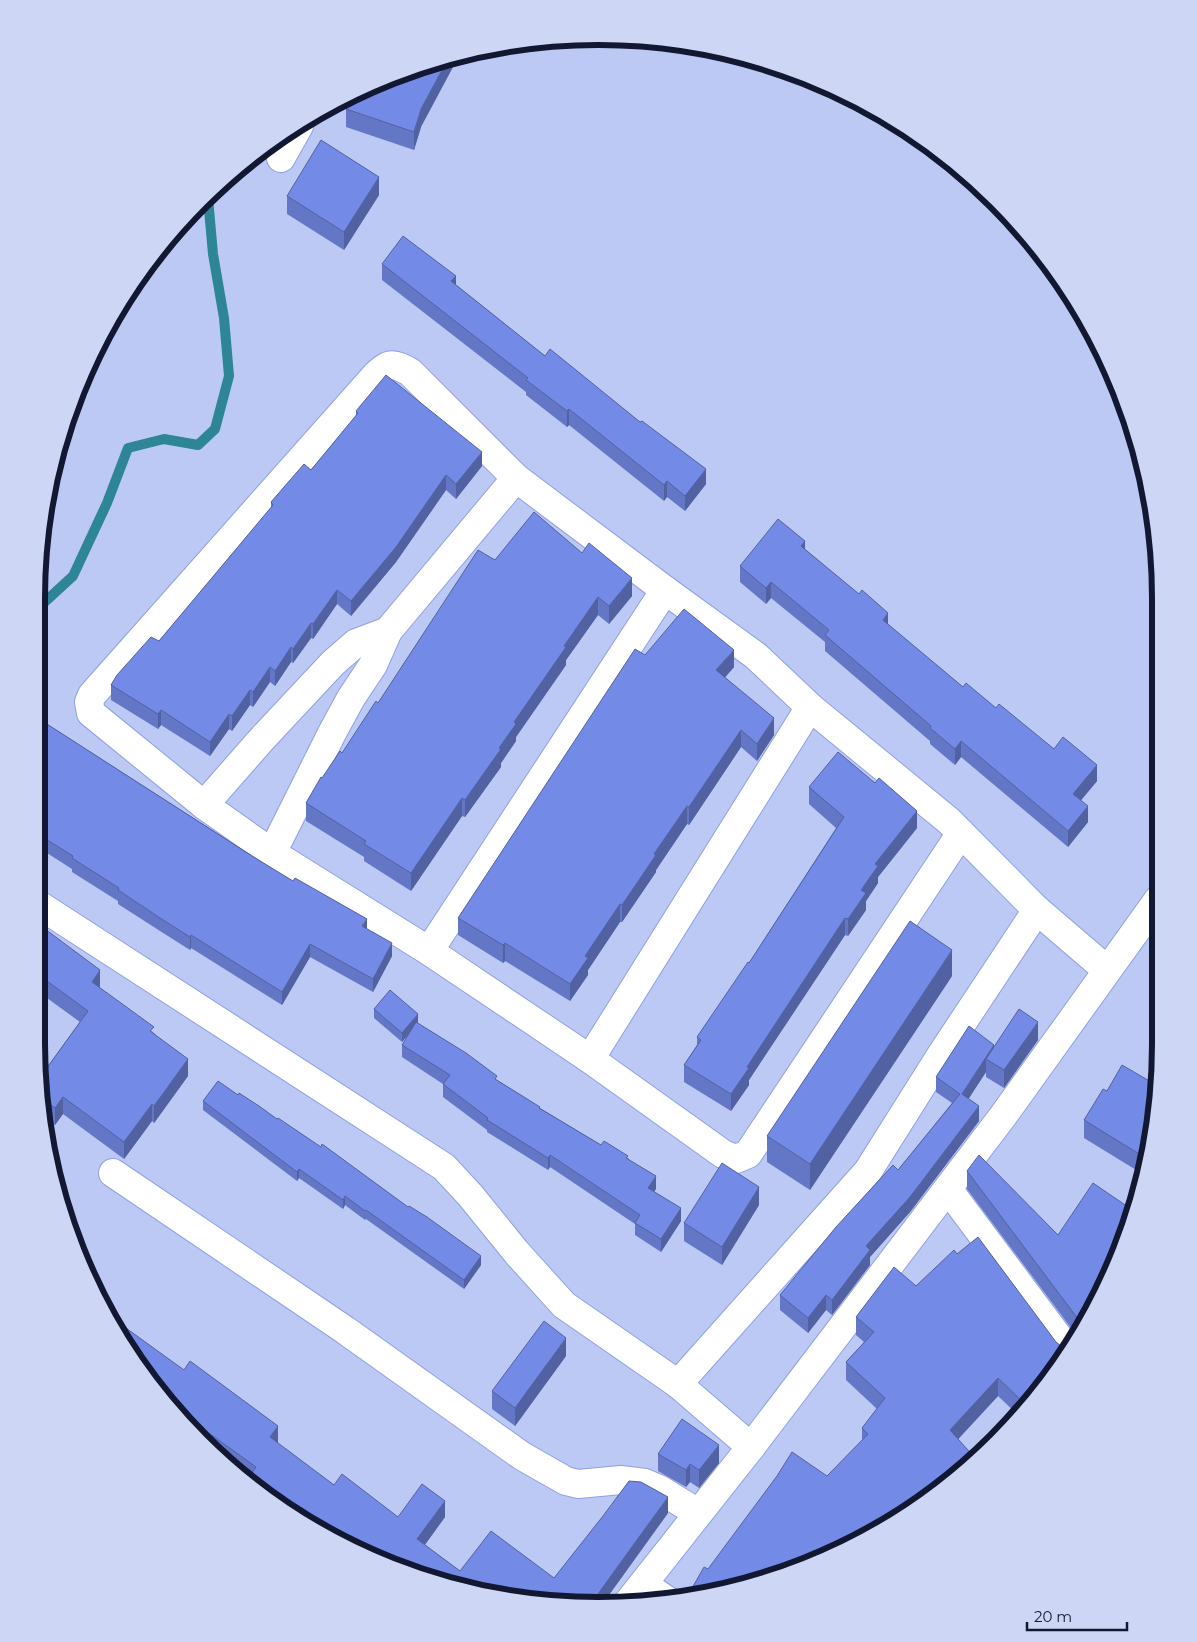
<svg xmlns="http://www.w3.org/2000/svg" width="1197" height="1642" font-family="Montserrat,sans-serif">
	<rect width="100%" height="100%" fill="#bcc9f4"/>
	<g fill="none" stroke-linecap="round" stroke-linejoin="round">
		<!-- stream -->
		<polyline stroke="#2d8595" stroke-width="10" points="36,610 73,576 107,503 128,448 164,439 198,445 215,429 229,376 224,318 213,254 208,198"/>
		<defs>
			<g id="minor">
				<polyline points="281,158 299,126"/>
				<polyline points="204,805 261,740 333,663 356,643 388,631"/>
				<polyline points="272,853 332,733 351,698 373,665 388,631 516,478"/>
				<polyline points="36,903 444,1167 470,1195 517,1253 564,1305 678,1384 751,1447"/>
				<polyline points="1037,910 1107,970"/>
				<polyline points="429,951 665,590"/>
				<polyline points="590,1059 810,707"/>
				<polyline points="113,1173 345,1330 522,1456 566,1481 578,1484 621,1480 645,1483 659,1489 698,1513"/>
				<polyline points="948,1189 1068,1350"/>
				<path d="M678 1384 868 1171 941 1055 1037 910 949 821 810 707 756 656 665 590 516 478 410 372C393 363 390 362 376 375L92 695 89 702 91 713 204 805 272 853 429 951 590 1059 723 1154 736 1159 748 1154 961 833"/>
				<polyline points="643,1584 668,1601"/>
				<polyline points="627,1604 751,1447 1003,1116 1158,900"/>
			</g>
		</defs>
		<!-- minor casing -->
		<use href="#minor" stroke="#8da0e6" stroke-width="30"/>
		<!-- minor -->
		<use href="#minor" stroke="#fff" stroke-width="28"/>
	</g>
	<!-- wall -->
	<g fill="#6477c7">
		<polygon points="346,109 421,127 414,150 346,127"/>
		<polygon points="379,195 344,250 287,214 287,196"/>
		<polygon points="382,264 456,285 706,484 685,511 667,497 664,501 569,425 567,427 526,395 526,392 382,280"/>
		<polygon points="356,411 482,466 456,499 446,490 396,562 351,616 337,604 313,639 311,638 293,663 291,662 275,686 270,682 253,707 250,705 232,731 229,729 210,756 161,725 158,729 111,700 111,685 159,641 271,508 271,502 311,470 356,416"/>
		<polygon points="805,549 888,625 963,687 996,708 1054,749 1097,781 1081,800 1088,822 1068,847 961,757 955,765 930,744 930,741 825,651 825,642 771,598 766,604 740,582 740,566"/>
		<polygon points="495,560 632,596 609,624 598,615 566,660 566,665 516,737 516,741 501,763 501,767 465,817 462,816 411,891 364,861 364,857 306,821 306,803 322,778 342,753 378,703"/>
		<polygon points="645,655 734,667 725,677 774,735 757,761 741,747 689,825 687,824 656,870 656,872 622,922 620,922 588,970 588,975 570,1001 505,961 503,963 458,935 458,918"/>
		<polygon points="36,717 367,929 392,956 373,992 310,957 282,1005 191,948 190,950 160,931 118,904 118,901 72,872 72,869 36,846"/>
		<polygon points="809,787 917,828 878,877 878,883 866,901 866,910 848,936 845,935 749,1080 749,1085 731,1111 684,1082 684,1065 697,1045 697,1037 749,963 836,828 809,804"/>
		<polygon points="36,938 100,988 154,1033 188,1076 154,1123 152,1121 124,1159 63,1114 55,1125 46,1119 41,1076 80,1022 36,990"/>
		<polygon points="952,976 810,1190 767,1162 767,1136"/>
		<polygon points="374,1009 418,1023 497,1080 540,1108 601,1145 628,1158 656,1189 654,1191 681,1221 661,1252 635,1235 635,1224 550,1167 548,1170 487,1132 487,1130 443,1097 443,1084 402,1057 402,1045 409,1033 402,1042 374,1018"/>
		<polygon points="1038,1040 1004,1088 986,1077 986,1072 968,1099 979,1121 910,1212 870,1257 870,1265 832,1315 826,1310 808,1333 780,1310 780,1295 898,1170 952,1103 936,1092 936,1077 994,1047"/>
		<polygon points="1158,1086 1141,1173 1084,1138 1084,1120 1107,1091"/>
		<polygon points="203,1101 481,1265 464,1289 366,1219 365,1220 345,1205 343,1209 299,1178 297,1181 203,1110"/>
		<polygon points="967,1171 1058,1235 1086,1324 1077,1336 967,1189"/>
		<polygon points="759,1205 722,1265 684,1241 684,1223"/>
		<polygon points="916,1286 1056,1342 1062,1347 1069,1348 1019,1416 998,1396 958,1439 708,1569 827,1476 862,1441 862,1428 877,1409 846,1380 846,1362 864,1342 856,1335 856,1317"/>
		<polygon points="131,1356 278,1442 277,1443 334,1485 398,1517 445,1517 425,1545 460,1571 554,1578 668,1513 601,1606 489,1595 350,1548 251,1481 251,1480 218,1456"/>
		<polygon points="566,1356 515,1426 492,1409 492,1391"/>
		<polygon points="658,1454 719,1463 699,1488 690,1482 686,1487 658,1471"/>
	</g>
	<!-- shaded-wall -->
	<g fill="#5161a2">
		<polygon points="460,54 421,127 414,150 414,132 421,109 449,57"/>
		<polygon points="379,177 379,195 344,250 344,232"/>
		<polygon points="456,276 456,292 451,281"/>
		<polygon points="569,409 569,425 567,427 567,411"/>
		<polygon points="482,452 482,466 456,499 456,484"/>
		<polygon points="706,469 706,484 685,511 685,496"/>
		<polygon points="446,475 446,490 396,562 351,616 351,601"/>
		<polygon points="667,481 667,497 664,501 664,485"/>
		<polygon points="805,541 805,557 801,546"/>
		<polygon points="632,578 632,596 609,624 609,606"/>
		<polygon points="771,582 771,598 766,604 766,588"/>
		<polygon points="337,590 337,604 313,639 313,624"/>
		<polygon points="598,597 598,615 566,660 566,665 516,737 516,741 501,763 501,767 465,817 465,800 499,748 514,722 564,646"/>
		<polygon points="888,613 888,629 883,620"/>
		<polygon points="311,623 311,638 293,663 293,649"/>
		<polygon points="291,647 291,662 275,686 275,671"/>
		<polygon points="734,650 734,667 716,688 716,670"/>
		<polygon points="270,667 270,682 253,707 253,692"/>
		<polygon points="250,690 250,705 232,731 232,716"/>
		<polygon points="161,710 161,725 158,729 158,714"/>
		<polygon points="229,714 229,729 210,756 210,742"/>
		<polygon points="774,718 774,735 757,761 757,744"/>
		<polygon points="741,730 741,747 689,825 689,807"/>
		<polygon points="961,741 961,757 955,765 955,749"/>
		<polygon points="1097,765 1097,781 1073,810 1073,794"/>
		<polygon points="462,798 462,816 411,891 411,873"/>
		<polygon points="687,806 687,824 656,870 656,872 622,922 622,905 654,854"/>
		<polygon points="1088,806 1088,822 1068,847 1068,831"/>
		<polygon points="917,811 917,828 878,877 878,883 866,901 866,910 848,936 848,919 875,864"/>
		<polygon points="620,904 620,922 588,970 588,975 570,1001 570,984 585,956"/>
		<polygon points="845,918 845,935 749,1080 749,1085 731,1111 731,1094 747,1067"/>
		<polygon points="367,919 367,932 362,926"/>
		<polygon points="191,935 191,948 190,950 190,937"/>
		<polygon points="392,943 392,956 373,992 373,979"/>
		<polygon points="505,943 505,961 503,963 503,945"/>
		<polygon points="310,944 310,957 282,1005 282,992"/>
		<polygon points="952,950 952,976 810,1190 810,1164"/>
		<polygon points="100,970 100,988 92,982"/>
		<polygon points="418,1014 418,1023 402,1042 402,1033"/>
		<polygon points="1038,1022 1038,1040 1004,1088 1004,1070"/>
		<polygon points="994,1045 994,1060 986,1059 986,1072 962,1109 962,1094"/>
		<polygon points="188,1059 188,1076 154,1123 154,1106"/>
		<polygon points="63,1097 63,1114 55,1125 55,1108"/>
		<polygon points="152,1104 152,1121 124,1159 124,1142"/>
		<polygon points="979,1106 979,1121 910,1212 870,1257 870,1265 832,1315 832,1300 866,1246"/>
		<polygon points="550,1155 550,1167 548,1170 548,1158"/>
		<polygon points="299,1169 299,1178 297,1181 297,1172"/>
		<polygon points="656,1176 656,1189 648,1200 648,1188"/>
		<polygon points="759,1187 759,1205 722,1265 722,1247"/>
		<polygon points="345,1196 345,1205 343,1209 343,1200"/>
		<polygon points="681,1208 681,1221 661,1252 661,1239"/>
		<polygon points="481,1256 481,1265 464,1289 464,1280"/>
		<polygon points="826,1295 826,1310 808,1333 808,1318"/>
		<polygon points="566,1338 566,1356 515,1426 515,1408"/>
		<polygon points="998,1378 998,1396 950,1448 950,1430"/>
		<polygon points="278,1426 278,1442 270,1453 270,1437"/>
		<polygon points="206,1431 206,1442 202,1437"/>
		<polygon points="719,1445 719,1463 699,1488 699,1470"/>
		<polygon points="690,1464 690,1482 686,1487 686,1470"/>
		<polygon points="668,1497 668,1513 601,1606 590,1605"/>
		<polygon points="445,1501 445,1517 417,1555 417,1539"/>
		<polygon points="375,1547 375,1556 369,1554"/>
	</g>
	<!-- building -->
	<g fill="#748ae7" stroke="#5161a2">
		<polygon points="449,57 421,109 414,132 346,109 351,94"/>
		<polygon points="321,140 379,177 344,232 287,196"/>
		<polygon points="403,236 456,276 451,281 545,356 550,349 640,422 642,421 706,469 685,496 667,481 664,485 569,409 567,411 526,380 528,378 382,264"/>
		<polygon points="386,375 482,452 456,484 446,475 396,547 351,601 337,590 313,624 311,623 293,649 291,647 275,671 270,667 253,692 250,690 232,716 229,714 210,742 161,710 158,714 111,685 117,675 151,637 159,641 273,505 271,502 304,464 311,470 358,413 356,411"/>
		<polygon points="534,512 582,553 589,543 632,578 609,606 598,597 564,646 566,647 514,722 516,724 499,748 501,749 465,800 462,798 411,873 364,844 366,841 306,803 321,777 322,778 340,751 342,753 376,701 378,703 478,550 495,560"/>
		<polygon points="778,519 805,541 801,546 859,594 862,590 888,613 883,620 963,687 966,683 996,708 999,704 1054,749 1063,737 1097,765 1073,794 1088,806 1068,831 961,741 955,749 930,728 931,726 825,635 829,630 771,582 766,588 740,566"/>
		<polygon points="684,609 734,650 716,670 774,718 757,744 741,730 689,807 687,806 654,854 656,855 622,905 620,904 585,956 588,958 570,984 505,943 503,945 458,918 635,649 645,655"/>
		<polygon points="36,717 252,856 293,881 295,878 367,919 362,926 392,943 373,979 310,944 282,992 191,935 190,937 160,918 118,890 119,888 72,858 73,856 36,833"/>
		<polygon points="838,752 875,783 879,778 917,811 875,864 878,866 861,890 866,893 848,919 845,918 747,1067 749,1068 731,1094 684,1065 701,1040 697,1037 748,962 749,963 844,817 809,787"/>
		<polygon points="910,921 952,950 810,1164 767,1136"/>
		<polygon points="45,929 100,970 92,982 154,1027 150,1031 188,1059 154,1106 152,1104 124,1142 63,1097 55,1108 44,1100 41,1076 88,1011 36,973 36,938 37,939"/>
		<polygon points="390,990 418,1014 402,1033 374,1009"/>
		<polygon points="1019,1009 1038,1022 1004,1070 986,1059"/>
		<polygon points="416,1022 466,1053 497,1076 495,1079 540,1107 539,1108 601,1145 604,1141 628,1156 626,1158 656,1176 648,1188 681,1208 661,1239 635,1223 640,1215 550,1155 548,1158 487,1120 488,1118 443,1084 450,1075 402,1045"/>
		<polygon points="969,1026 994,1045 962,1094 979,1106 910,1197 866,1246 870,1250 832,1300 826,1295 808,1318 780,1295 836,1227 893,1165 898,1170 960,1094 936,1077"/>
		<polygon points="1122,1065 1158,1086 1144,1157 1084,1120 1103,1089 1107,1091"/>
		<polygon points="218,1081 238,1095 239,1093 259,1106 277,1119 278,1118 321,1147 322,1144 408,1207 409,1206 427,1217 481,1256 464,1280 366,1210 365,1211 345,1196 343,1200 299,1169 297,1172 203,1101"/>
		<polygon points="979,1155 1058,1235 1093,1183 1134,1211 1131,1224 1086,1324 1083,1329 1081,1323 967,1171"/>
		<polygon points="722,1163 759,1187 722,1247 684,1223"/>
		<polygon points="978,1237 1056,1342 1062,1347 1069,1348 1027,1406 998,1378 950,1430 975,1458 941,1489 814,1563 687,1597 704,1567 708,1569 777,1476 792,1452 827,1476 868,1434 862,1428 885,1398 846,1362 874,1332 856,1317 894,1267 916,1286 954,1250 957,1254"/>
		<polygon points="544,1321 566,1338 515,1408 492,1391"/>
		<polygon points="119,1323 184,1370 190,1361 278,1426 270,1437 334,1485 342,1474 398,1517 422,1484 445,1501 417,1539 460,1571 491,1531 554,1578 603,1516 629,1481 641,1482 668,1497 590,1605 489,1595 399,1564 375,1547 369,1554 350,1548 266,1491 269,1487 251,1474 256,1467 206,1431 202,1437 131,1356 115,1328"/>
		<polygon points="682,1419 719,1445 699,1470 690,1464 686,1470 658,1454"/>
	</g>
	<!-- crop -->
	<path d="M0 0H1197V1642H0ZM598 45H599A553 553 0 0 1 1152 598V1044A553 553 0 0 1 599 1597H598A553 553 0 0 1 45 1044V598A553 553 0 0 1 598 45Z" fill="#cdd6f4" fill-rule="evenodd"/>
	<path fill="none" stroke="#121832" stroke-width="6" d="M598 45H599A553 553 0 0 1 1152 598V1044A553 553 0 0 1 599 1597H598A553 553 0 0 1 45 1044V598A553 553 0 0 1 598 45Z"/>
	<!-- scale -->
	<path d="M1027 1622v8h100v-8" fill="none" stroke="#121832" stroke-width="2.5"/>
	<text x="1034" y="1622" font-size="15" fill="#121832" stroke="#cdd6f4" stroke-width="4" paint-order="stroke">20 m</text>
</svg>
